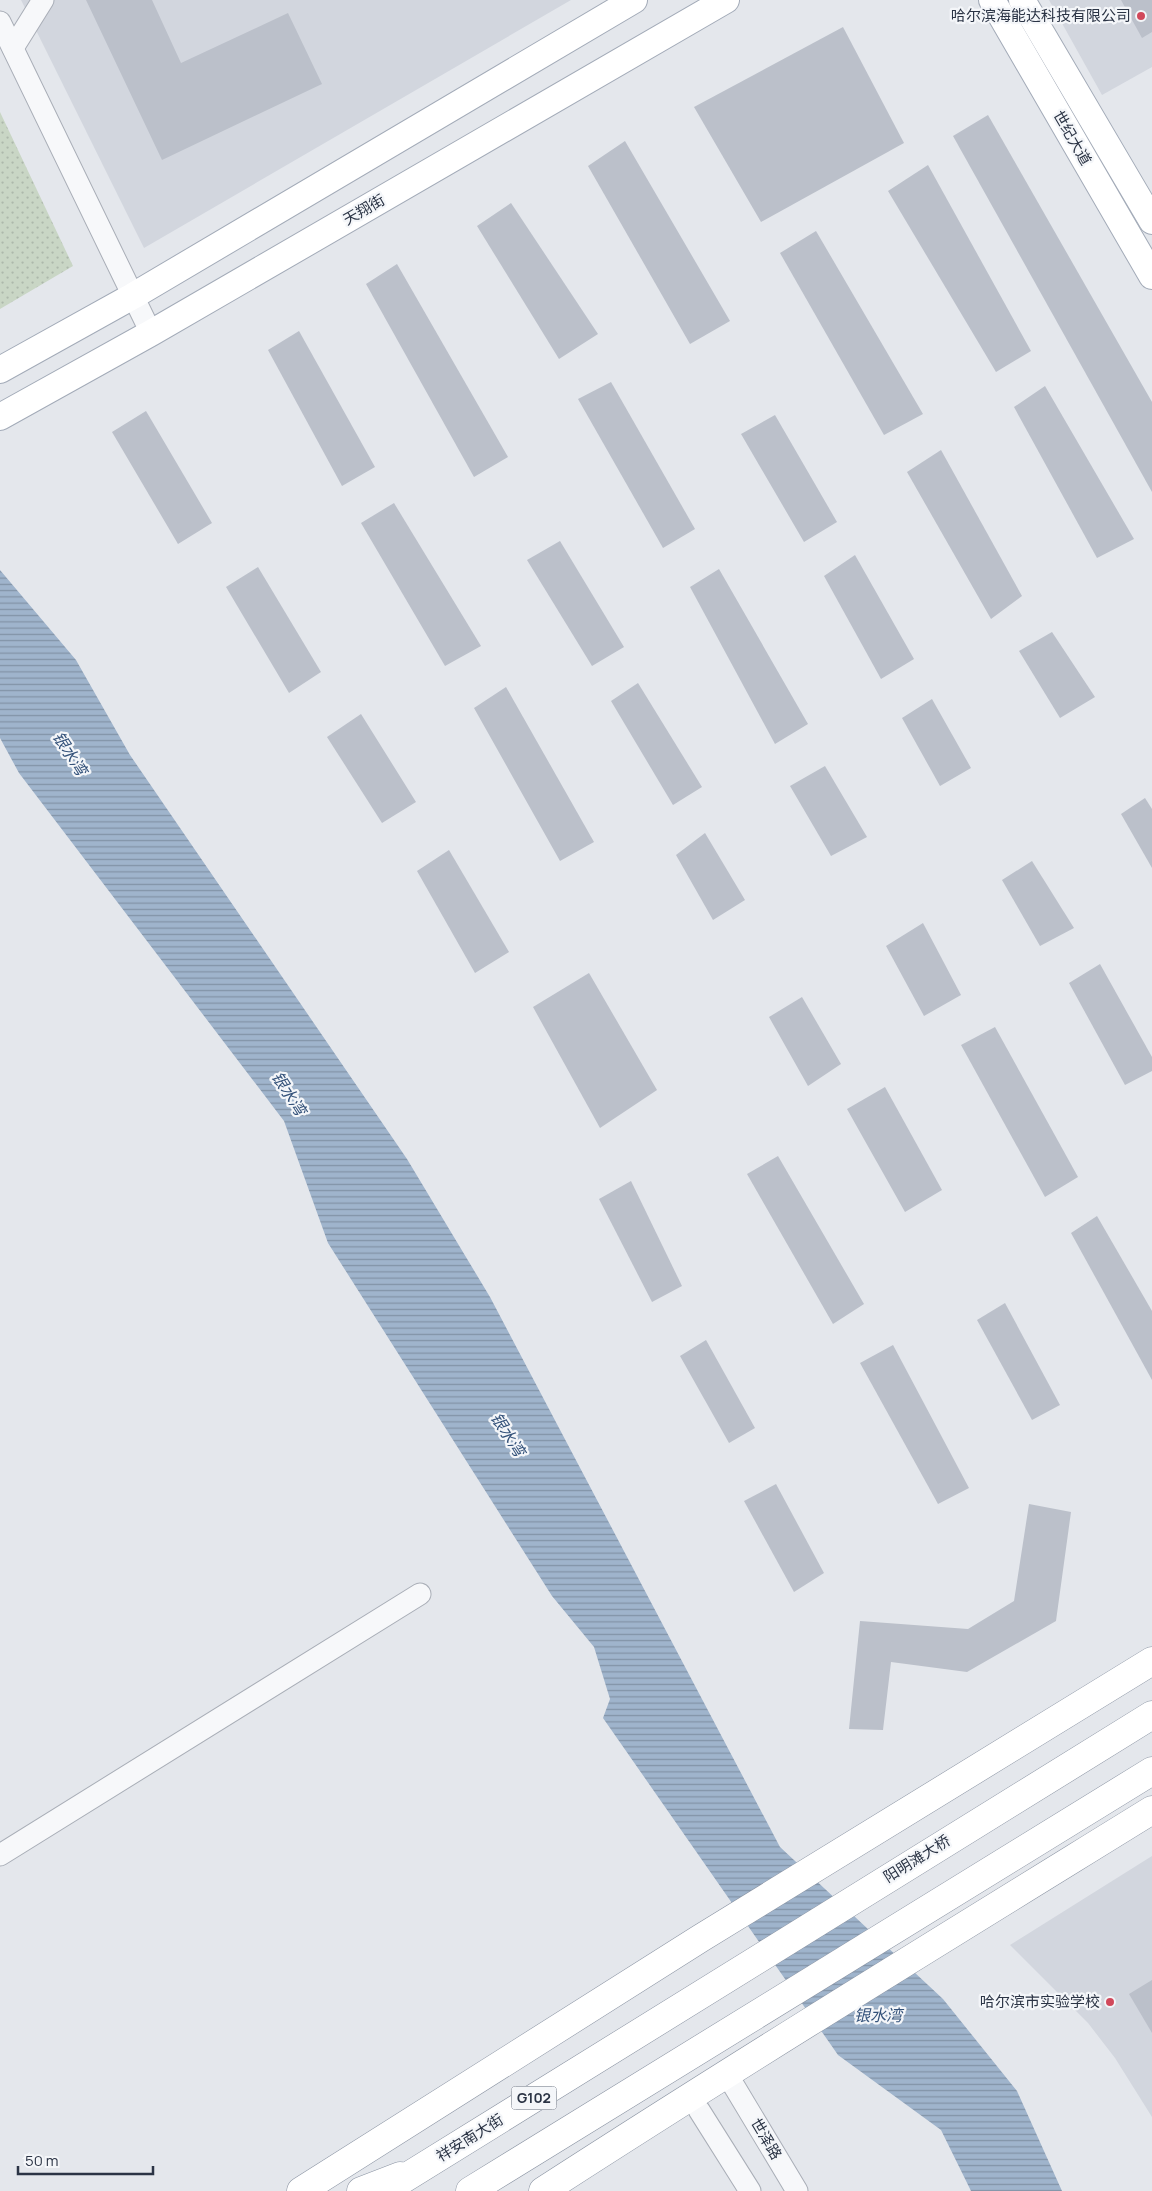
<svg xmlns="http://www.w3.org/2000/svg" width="1152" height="2191" font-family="Manrope,'Noto Sans SC',sans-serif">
	<defs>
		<pattern id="park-dots" width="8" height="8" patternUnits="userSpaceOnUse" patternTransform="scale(1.25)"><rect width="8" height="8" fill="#c9d6c5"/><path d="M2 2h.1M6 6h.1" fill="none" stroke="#adb8ab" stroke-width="1.8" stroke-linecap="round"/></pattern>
		<pattern id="water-rules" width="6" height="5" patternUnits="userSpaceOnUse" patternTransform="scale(1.25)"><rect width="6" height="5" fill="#9fb4cc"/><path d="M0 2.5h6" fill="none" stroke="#8293a7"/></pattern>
	</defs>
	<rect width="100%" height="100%" fill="#e4e7ec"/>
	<!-- built -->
	<g fill="#d2d6de">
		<polygon points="21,0 571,0 144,248"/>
		<polygon points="1049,0 1152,0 1152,67 1102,95"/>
		<polygon points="1152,1856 1152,2117 1115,2058 1088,2023 1010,1945"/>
	</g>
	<!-- park -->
	<polygon fill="url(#park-dots)" points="0,112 73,266 0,309"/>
	<!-- water -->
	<polygon fill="url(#water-rules)" points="0,570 76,660 130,755 407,1159 490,1297 780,1847 943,1999 1017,2091 1062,2191 971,2191 941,2130 838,2055 603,1718 610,1699 594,1647 552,1596 328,1243 284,1121 19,773 0,738"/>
	<!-- building -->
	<g fill="#bbc0ca">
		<polygon points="86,0 152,0 181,63 288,13 322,84 162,160"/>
		<polygon points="1121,0 1152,0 1152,32 1142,38"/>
		<polygon points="843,27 904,143 761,222 694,107"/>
		<polygon points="988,115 1152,402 1152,492 953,136"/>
		<polygon points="625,141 730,321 690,344 588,166"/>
		<polygon points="928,165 1031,351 996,372 888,191"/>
		<polygon points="511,203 598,334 559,359 477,226"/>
		<polygon points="816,231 923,414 884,435 780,253"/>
		<polygon points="397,264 508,457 474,477 366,284"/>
		<polygon points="299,331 375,467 342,486 268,350"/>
		<polygon points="611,382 695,529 663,548 578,399"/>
		<polygon points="1045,386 1134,539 1097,558 1014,407"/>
		<polygon points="146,411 212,523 178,544 112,432"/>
		<polygon points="775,415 837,522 804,542 741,434"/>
		<polygon points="941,450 1022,596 991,619 907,472"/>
		<polygon points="394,503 481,646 445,666 361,523"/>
		<polygon points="560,541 624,647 592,666 527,560"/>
		<polygon points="855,555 914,659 881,679 824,576"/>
		<polygon points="258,567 321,672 289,693 226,587"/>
		<polygon points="719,569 808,724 775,744 690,587"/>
		<polygon points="1052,632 1095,697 1060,718 1019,651"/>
		<polygon points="638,683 702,787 673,805 611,701"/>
		<polygon points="506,687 594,842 560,861 474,708"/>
		<polygon points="932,699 971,768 940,786 902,718"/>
		<polygon points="361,714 416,802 382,823 327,737"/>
		<polygon points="825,766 867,837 831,856 790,786"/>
		<polygon points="1145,798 1152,809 1152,868 1121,814"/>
		<polygon points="705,833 745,900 713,920 676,855"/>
		<polygon points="449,850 509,952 475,973 417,871"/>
		<polygon points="1032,861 1074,928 1040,946 1002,880"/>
		<polygon points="923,923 961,995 924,1016 886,946"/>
		<polygon points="1100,964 1152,1057 1152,1071 1125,1085 1069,983"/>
		<polygon points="589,973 657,1090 600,1128 533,1007"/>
		<polygon points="802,997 841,1064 808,1086 769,1017"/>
		<polygon points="995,1027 1078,1177 1045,1197 961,1045"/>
		<polygon points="885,1087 942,1190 905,1212 847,1109"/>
		<polygon points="778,1156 864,1304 833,1324 747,1174"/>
		<polygon points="631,1181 682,1286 652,1302 599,1199"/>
		<polygon points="1097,1216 1152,1311 1152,1380 1071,1233"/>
		<polygon points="1005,1303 1060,1405 1032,1420 977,1320"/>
		<polygon points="706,1340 755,1428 729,1443 680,1356"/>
		<polygon points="893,1345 969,1488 938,1504 860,1363"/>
		<polygon points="776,1484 824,1573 794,1592 744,1501"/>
		<polygon points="1029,1504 1071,1512 1056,1621 967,1672 891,1662 883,1730 849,1729 860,1621 968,1629 1014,1601"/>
		<polygon points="1152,1980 1152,2033 1129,1994"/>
	</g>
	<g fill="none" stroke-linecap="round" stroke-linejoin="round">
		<defs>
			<g id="minor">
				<polyline points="0,22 151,333"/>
				<polyline points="13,48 43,0"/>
				<polyline points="0,1855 420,1594"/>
				<polyline points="734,2086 797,2191"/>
				<polyline points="699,2110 750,2191"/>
			</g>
			<g id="major">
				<polyline points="992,0 1152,276"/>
				<polyline points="1022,0 1152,221"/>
				<polyline points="0,370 133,296 634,0"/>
				<polyline points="0,417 151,333 726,0"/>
			</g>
			<g id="highway">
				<polyline points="301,2191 701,1938 1152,1661"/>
				<polyline points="361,2191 400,2176"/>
				<polyline points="384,2191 1152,1715"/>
				<polyline points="470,2191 1152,1771"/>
				<path d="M543 2191C744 2061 948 1936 1152 1810"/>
			</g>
		</defs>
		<!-- minor casing -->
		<use href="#minor" stroke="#a9aeb7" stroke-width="23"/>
		<!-- major casing -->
		<use href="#major" stroke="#a3abb8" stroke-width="28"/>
		<!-- highway casing -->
		<use href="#highway" stroke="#8b94a3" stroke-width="29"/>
		<!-- minor -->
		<use href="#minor" stroke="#f7f8fa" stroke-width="21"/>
		<!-- major -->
		<use href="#major" stroke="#fff" stroke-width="26"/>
		<!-- highway -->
		<use href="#highway" stroke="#fff" stroke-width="28"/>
	</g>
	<!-- markers -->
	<g fill="#d1495b" stroke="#f4f6f9" stroke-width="2">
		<circle cx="1141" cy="16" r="5"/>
		<circle cx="1110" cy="2002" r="5"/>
	</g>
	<g text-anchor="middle" stroke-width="4.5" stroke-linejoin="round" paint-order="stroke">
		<!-- shield labels -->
		<rect fill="#f4f6f9" stroke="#676e7b" stroke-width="1" x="511.5" y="2086.5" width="45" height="23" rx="4"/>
		<g font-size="14" font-weight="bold" fill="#2b3445">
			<text x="534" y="2103">G102</text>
		</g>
		<!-- poi labels -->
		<g font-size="15" fill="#2b3445" stroke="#f4f6f9" text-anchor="end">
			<text x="1131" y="21">哈尔滨海能达科技有限公司</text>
			<text x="1100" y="2007">哈尔滨市实验学校</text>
		</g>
		<!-- street labels -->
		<g font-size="15" fill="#2b3445" stroke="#f4f6f9">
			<text transform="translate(1072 138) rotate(60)" y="5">世纪大道</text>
			<text transform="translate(364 210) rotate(-30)" y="5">天翔街</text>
			<text transform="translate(917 1859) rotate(-32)" y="5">阳明滩大桥</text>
			<text transform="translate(470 2138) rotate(-32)" y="5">祥安南大街</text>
			<text transform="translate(766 2139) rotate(59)" y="5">世泽路</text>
		</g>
		<!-- water labels -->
		<g font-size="16" font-style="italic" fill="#34527a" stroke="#f4f6f9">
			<text transform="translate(70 753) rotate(57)" y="6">银水湾</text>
			<text transform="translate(289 1093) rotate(57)" y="6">银水湾</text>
			<text transform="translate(508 1434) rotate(57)" y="6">银水湾</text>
			<text x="878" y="2021">银水湾</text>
		</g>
	</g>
	<!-- scale -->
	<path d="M18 2166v8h135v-8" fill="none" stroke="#2b3445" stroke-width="2.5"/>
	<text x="25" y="2166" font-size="15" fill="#2b3445" stroke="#f4f6f9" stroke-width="4" paint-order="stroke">50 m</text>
</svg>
